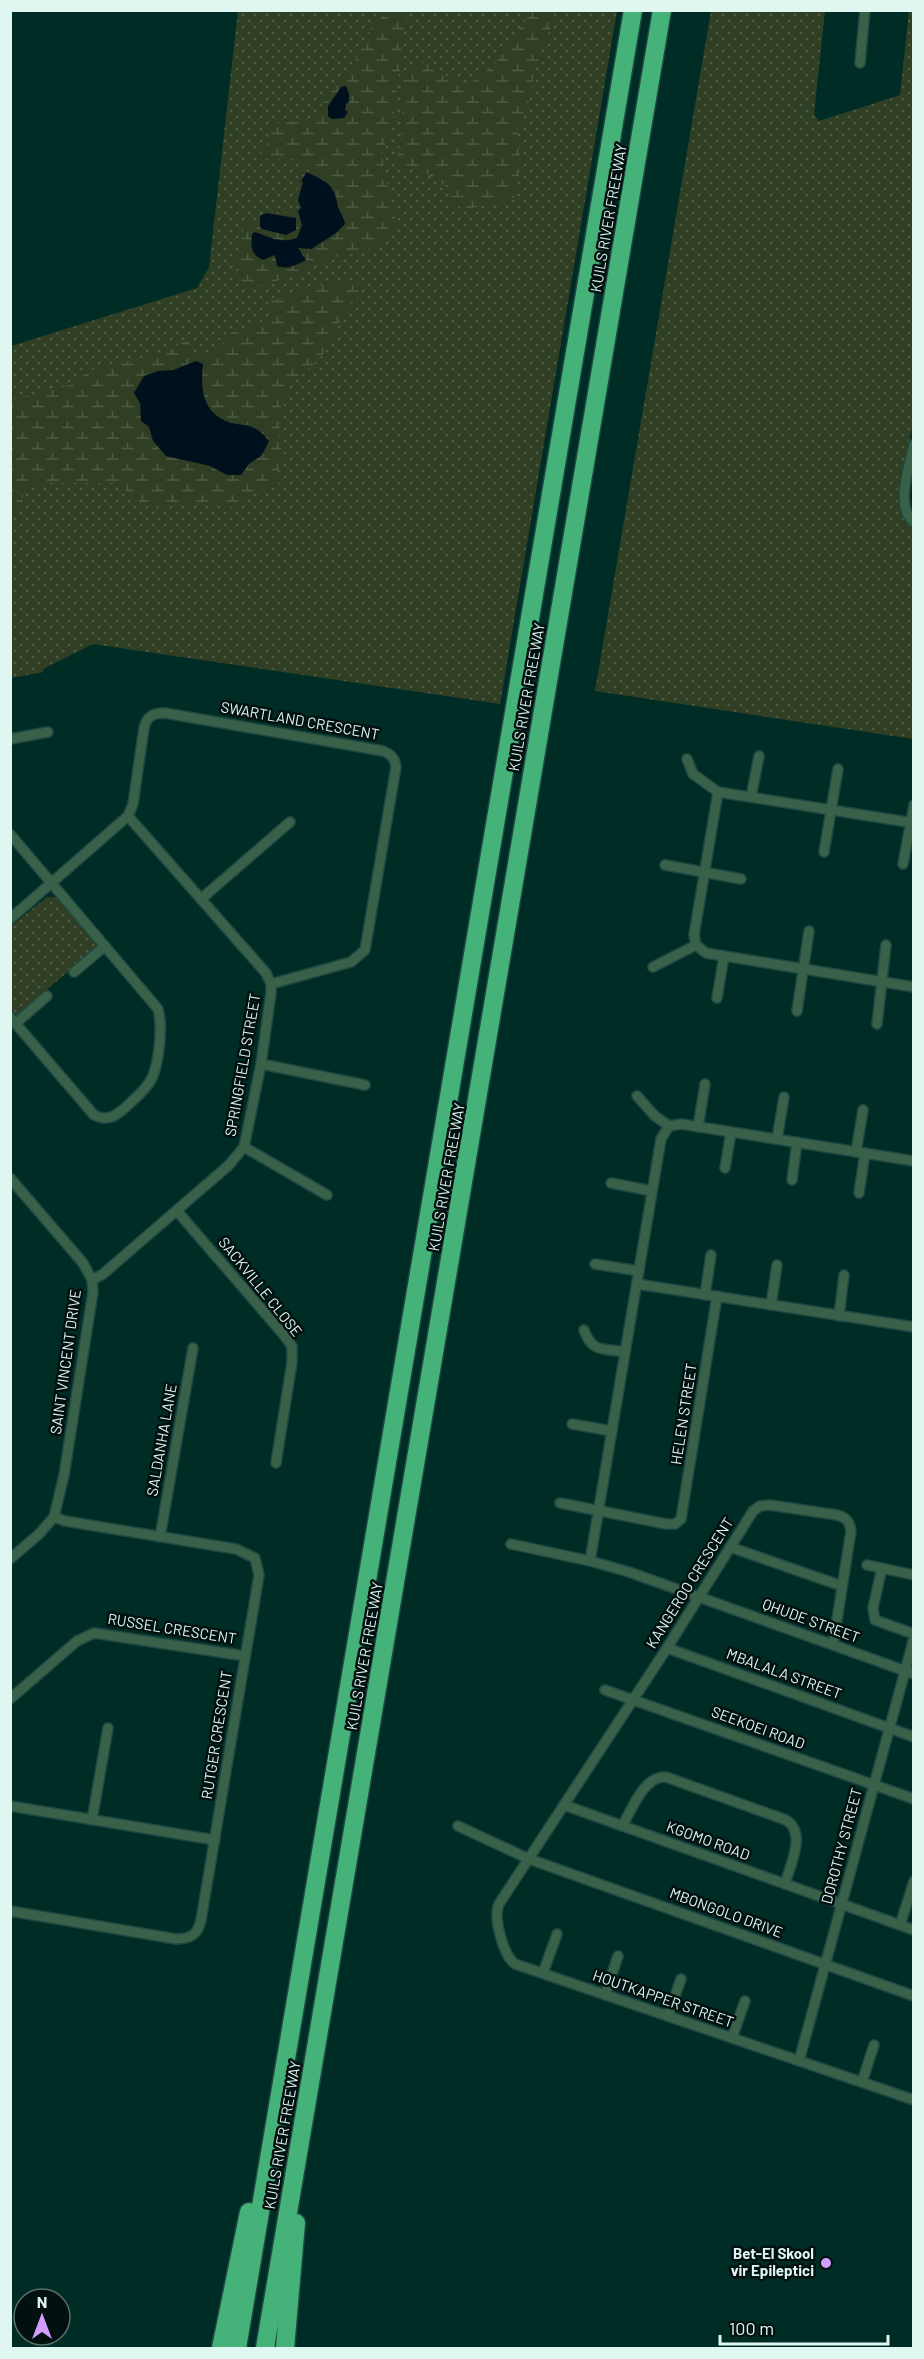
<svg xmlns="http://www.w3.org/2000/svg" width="924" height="2359" font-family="Barlow,sans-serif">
	<defs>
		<pattern id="grass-dots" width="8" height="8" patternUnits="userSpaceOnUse" patternTransform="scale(1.5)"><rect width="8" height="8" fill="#303f24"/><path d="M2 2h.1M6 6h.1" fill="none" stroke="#4e5b44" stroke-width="1.8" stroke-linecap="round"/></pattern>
		<pattern id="wetland-marsh" width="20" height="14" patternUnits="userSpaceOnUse" patternTransform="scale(1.5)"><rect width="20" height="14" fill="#303f24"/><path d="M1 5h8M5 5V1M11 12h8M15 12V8" fill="none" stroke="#4e5b44"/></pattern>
	</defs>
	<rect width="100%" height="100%" fill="#002c26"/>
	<!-- grass -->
	<g fill="url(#grass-dots)">
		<polygon points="238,11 617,11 500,704 93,644 43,669 44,672 11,678 11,346 197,288 209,267"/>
		<polygon points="711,11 825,11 814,114 819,121 900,95 909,11 913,11 914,418 898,499 902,516 913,524 913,739 595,691"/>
		<polygon points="47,897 55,897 59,900 98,946 16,1016 11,1010 10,927"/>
	</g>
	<!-- wetland -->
	<g fill="url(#wetland-marsh)" fill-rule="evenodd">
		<path d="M388 11H401L407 17 401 42 402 64 397 80 392 131 381 151 389 194 395 213V229L387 241 362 252 331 258 301 273 259 286 247 287 237 281C234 259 238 243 246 223L253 224 265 211 290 213 296 210 299 163 296 160 267 159 259 156 265 148 274 123 308 120 320 108 336 80 355 61 373 25ZM338 92 346 104 345 110 329 108 331 99ZM307 172C338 186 334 195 345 224L336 233 311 249 307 250 300 247 298 248 306 257 278 263 275 255 267 258 252 234 255 232C269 237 281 244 297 238 306 225 299 214 298 200 298 191 304 181 307 172ZM266 213 293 216 286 235 262 229 260 221Z"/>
		<path d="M531 11H555C551 30 543 47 537 65 529 88 532 107 517 129 521 154 522 175 513 200L467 209 452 205 450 189C435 180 417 163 398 168L396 163 402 135V105L408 69 427 61 446 76 470 84C478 77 489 70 496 62 501 56 531 14 531 11Z"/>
		<path d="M354 281 360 286 361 294 347 307 326 351 309 369 291 381 280 410 279 441 285 460 275 473 284 481 251 494 231 507 182 504 159 509 146 506 116 483H43L26 490 17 510 11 511 10 400 71 385 90 370 171 351 181 341H188L193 354 209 358 221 346 228 334 268 319 271 301C299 290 324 282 354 281ZM196 361 203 364 202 378 204 400 222 419 253 426 262 455 249 464 241 475H227L210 466 166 456 153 441 149 427 141 421 140 403 158 371 173 370Z"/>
	</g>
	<!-- water -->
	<g fill="#00101d">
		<polygon points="346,86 349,94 349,102 346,104 345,110 348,112 344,118 332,119 328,116 328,106 341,87"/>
		<path d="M307 172C328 183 333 183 338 206 340 214 344 216 345 224L336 233 311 249 298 248 306 260C296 265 288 270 277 266L275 255 263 260C250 254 251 246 252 234L255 232C270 237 281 244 297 238L302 225 298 211 301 208 298 200 303 182 301 181Z"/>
		<polygon points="266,213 296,218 296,230 286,235 262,229 260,227 260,216"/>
		<path d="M196 361 203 364C201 385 201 407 222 419 242 430 249 417 269 441L262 455 249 464 241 475H227L210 466 166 456 153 441 149 427 141 421 140 403 134 393 144 376 158 371 173 370Z"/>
	</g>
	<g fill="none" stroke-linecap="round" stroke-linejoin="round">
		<defs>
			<g id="minor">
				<polyline points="860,63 865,10"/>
				<path d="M914 444C910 465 894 507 914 522"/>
				<polyline points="10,739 48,732"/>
				<polyline points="687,759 693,774 718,792 914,823"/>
				<polyline points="751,797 759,756"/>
				<path d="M10 834 158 1009C163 1027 159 1062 152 1078 146 1090 135 1098 127 1106 116 1116 108 1122 94 1115L10 1017"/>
				<polyline points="824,852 838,769"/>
				<polyline points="903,864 914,805"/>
				<polyline points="665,865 741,879"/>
				<polyline points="201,899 290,822"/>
				<path d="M10 919 128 816 133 804 144 728C147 716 153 713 165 713L383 751C391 754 395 758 396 767L365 950 351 962 271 984"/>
				<polyline points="696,945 694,935 718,792"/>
				<polyline points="653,967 696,945 706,953 914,987"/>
				<polyline points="74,972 105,946"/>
				<polyline points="717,998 724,956"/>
				<polyline points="797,1011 809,931"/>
				<polyline points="16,1023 47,996"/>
				<polyline points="877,1024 886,945"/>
				<polyline points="261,1064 365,1085"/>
				<polyline points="637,1096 655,1116 669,1126 681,1124 914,1161"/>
				<polyline points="698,1127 705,1084"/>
				<polyline points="777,1139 784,1097"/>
				<polyline points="244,1147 327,1195"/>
				<polyline points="856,1152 863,1110"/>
				<polyline points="725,1168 731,1132"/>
				<polyline points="10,1178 83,1263 92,1280 93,1292 64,1475 54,1517 39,1534 10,1559"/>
				<polyline points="792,1180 797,1142"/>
				<polyline points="611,1183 652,1191"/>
				<polyline points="859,1193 865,1153"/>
				<polyline points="177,1211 283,1334 292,1346 292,1362 276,1463"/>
				<polyline points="595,1264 639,1271"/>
				<polyline points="92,1280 103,1274 229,1165 244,1147 261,1064 271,993 271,984 266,973 128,816"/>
				<polyline points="637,1284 914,1327"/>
				<polyline points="705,1295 711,1255"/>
				<polyline points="771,1305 777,1265"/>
				<polyline points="839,1316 844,1275"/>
				<path d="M584 1330C592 1353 603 1348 625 1352"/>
				<polyline points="572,1424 612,1431"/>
				<polyline points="560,1503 666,1524 675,1524 681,1519 717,1296"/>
				<polyline points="160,1537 193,1348"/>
				<polyline points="511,1544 590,1561 629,1572 914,1674"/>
				<polyline points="730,1547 842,1586"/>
				<polyline points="590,1561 661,1139 669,1126"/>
				<polyline points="867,1565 914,1575"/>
				<polyline points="882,1568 873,1608 875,1620 914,1634"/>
				<path d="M833 1645 851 1531C850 1522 846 1517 837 1515L770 1505 760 1506 753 1511 667 1648 499 1904C493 1917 503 1955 515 1964L914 2100"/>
				<polyline points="667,1648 914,1737"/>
				<polyline points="605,1690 914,1799"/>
				<polyline points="10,1699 77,1641 94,1633 245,1656"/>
				<polyline points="564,1805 914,1930"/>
				<polyline points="10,1806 215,1840"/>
				<polyline points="92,1820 108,1728"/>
				<polyline points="458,1826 529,1859 914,1996"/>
				<path d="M622 1826C632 1810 644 1775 666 1777L786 1820C807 1833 790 1865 785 1884"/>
				<path d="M10 1911 176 1939C191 1939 198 1934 201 1920L259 1575 255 1558 236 1549 65 1521 54 1517"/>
				<polyline points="900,1925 914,1881"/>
				<polyline points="543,1973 557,1934"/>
				<polyline points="605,1995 618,1956"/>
				<polyline points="668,2016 681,1979"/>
				<polyline points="732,2038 745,2001"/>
				<polyline points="799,2061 914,1638"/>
				<polyline points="862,2082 874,2045"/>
			</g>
			<g id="motorway">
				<polyline points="221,2348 249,2212"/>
				<polyline points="237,2348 633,10"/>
				<polyline points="265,2348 662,10"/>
				<polyline points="285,2348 296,2223"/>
			</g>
		</defs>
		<!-- minor casing -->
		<use href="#minor" stroke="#1f4842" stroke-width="12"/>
		<!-- motorway casing -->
		<use href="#motorway" stroke="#1f4842" stroke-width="21"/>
		<!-- minor -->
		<use href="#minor" stroke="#396049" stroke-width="9"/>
		<!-- motorway -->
		<use href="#motorway" stroke="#45b279" stroke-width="18"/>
	</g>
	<!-- markers -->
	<circle fill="#d19dfe" stroke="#02110f" stroke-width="2" cx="826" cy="2263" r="6"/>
	<g text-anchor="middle" stroke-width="5" stroke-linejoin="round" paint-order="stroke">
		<!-- street labels -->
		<g font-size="15" fill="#dff6f1" stroke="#02110f">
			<text transform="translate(609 218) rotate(-80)" y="5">KUILS RIVER FREEWAY</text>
			<text transform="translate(527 697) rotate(-80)" y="5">KUILS RIVER FREEWAY</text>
			<text transform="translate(300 721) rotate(10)" y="5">SWARTLAND CRESCENT</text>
			<text transform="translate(243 1065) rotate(-80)" y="5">SPRINGFIELD STREET</text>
			<text transform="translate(447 1177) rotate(-80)" y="5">KUILS RIVER FREEWAY</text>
			<text transform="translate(260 1287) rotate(51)" y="5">SACKVILLE CLOSE</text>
			<text transform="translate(66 1362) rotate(-82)" y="5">SAINT VINCENT DRIVE</text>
			<text transform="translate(684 1414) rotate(-81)" y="5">HELEN STREET</text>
			<text transform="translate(162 1440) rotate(-80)" y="5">SALDANHA LANE</text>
			<text transform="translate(690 1583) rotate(-58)" y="5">KANGEROO CRESCENT</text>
			<text transform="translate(811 1621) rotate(20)" y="5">QHUDE STREET</text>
			<text transform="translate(172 1629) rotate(9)" y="5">RUSSEL CRESCENT</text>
			<text transform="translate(365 1656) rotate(-80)" y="5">KUILS RIVER FREEWAY</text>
			<text transform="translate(784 1674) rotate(20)" y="5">MBALALA STREET</text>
			<text transform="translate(758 1728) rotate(20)" y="5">SEEKOEI ROAD</text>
			<text transform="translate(217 1735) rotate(-81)" y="5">RUTGER CRESCENT</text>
			<text transform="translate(708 1841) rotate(20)" y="5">KGOMO ROAD</text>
			<text transform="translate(842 1846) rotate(-75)" y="5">DOROTHY STREET</text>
			<text transform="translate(726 1913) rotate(20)" y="5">MBONGOLO DRIVE</text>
			<text transform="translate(663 1999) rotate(19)" y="5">HOUTKAPPER STREET</text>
			<text transform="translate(283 2135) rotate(-80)" y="5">KUILS RIVER FREEWAY</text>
		</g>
		<!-- poi labels -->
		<g font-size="15" font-weight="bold" fill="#dff6f1" stroke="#02110f" text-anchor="end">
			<text x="814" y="2259">Bet-El Skool<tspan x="814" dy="17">vir Epileptici</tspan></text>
		</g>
	</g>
	<!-- border -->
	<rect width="924" height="2359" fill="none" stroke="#dff6f1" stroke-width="24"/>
	<!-- north arrow -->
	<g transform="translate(42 2317)"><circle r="28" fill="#02110f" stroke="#5a6d69" stroke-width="1.5"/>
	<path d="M0-4.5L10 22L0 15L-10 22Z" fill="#d19dfe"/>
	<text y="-9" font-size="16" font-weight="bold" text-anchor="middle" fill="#dff6f1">N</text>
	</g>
	<!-- scale -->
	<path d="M720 2335v9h168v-9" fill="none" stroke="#dff6f1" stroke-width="3"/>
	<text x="729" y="2335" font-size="18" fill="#dff6f1" stroke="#02110f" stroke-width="4.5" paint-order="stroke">100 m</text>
</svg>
